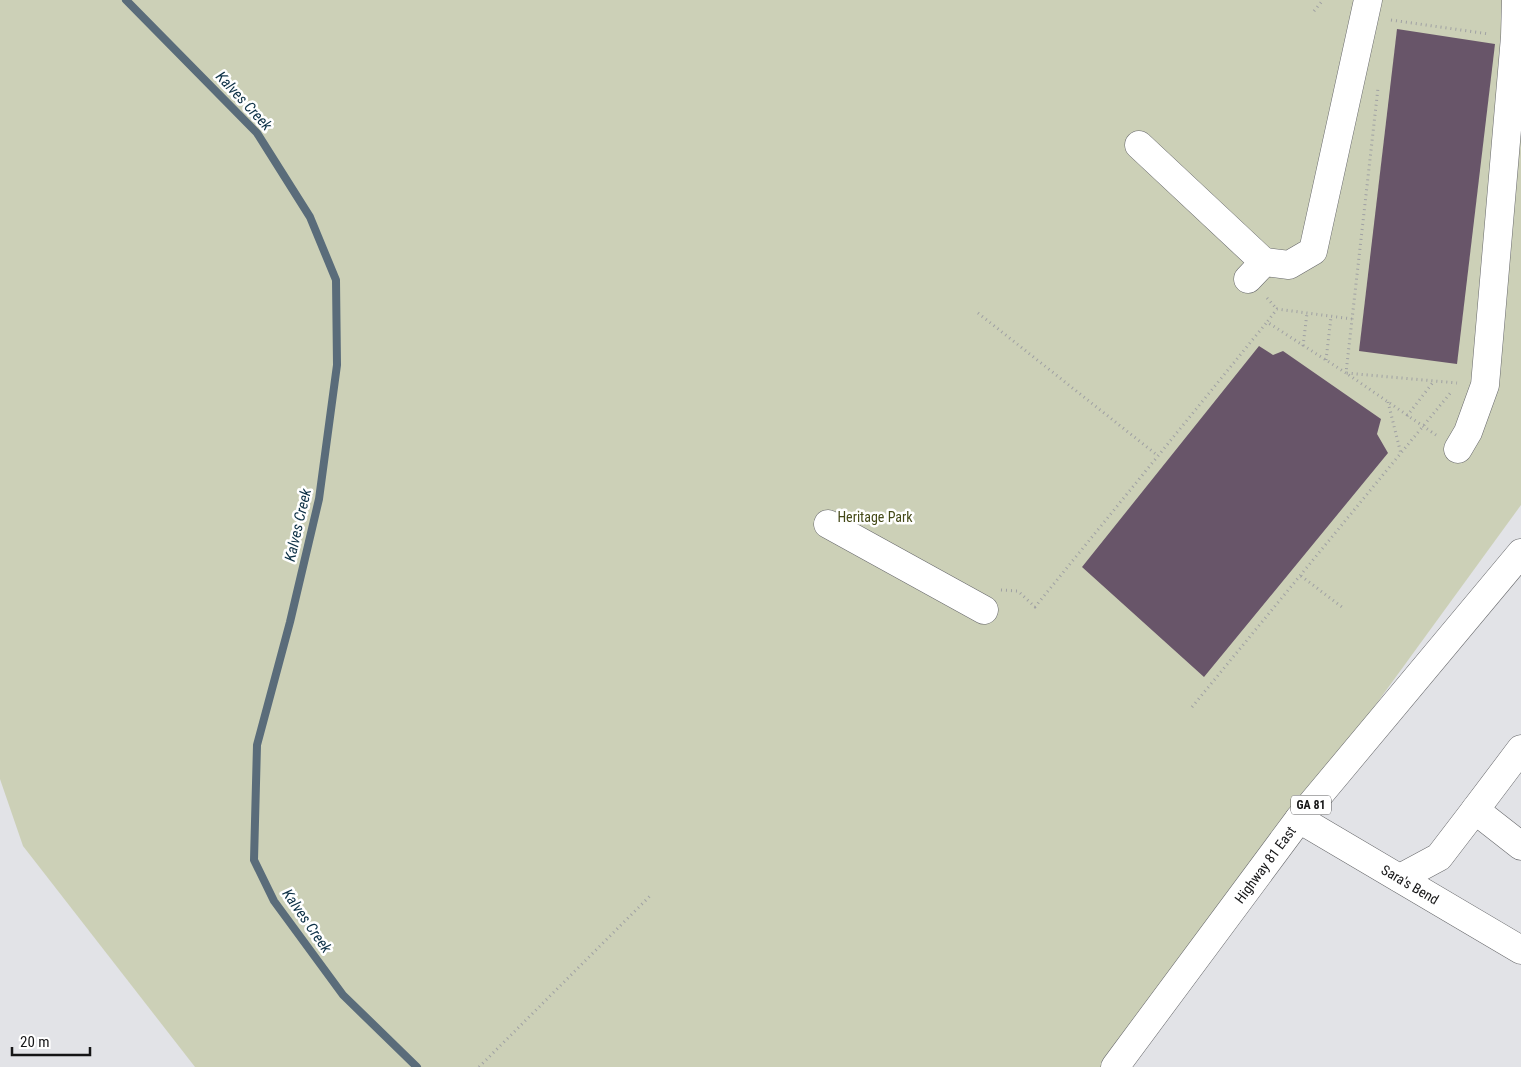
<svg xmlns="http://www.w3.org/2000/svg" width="1521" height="1067" font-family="'Roboto Condensed',sans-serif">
	<rect width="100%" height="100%" fill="#e2e3e7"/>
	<!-- green -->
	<polygon fill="#ccd0b7" points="0,0 1521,0 1521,505 1112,1067 195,1067 23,846 0,779"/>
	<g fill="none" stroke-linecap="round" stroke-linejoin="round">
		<!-- stream -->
		<polyline stroke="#5a6c7a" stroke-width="8" points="126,0 257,133 310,217 336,280 337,365 319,499 290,622 257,745 254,860 274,901 343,995 417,1067"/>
	</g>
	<!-- building -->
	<g fill="#685569">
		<polygon points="1397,29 1495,44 1457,364 1359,351"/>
		<polygon points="1259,346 1273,355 1283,351 1381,419 1377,434 1388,453 1204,677 1082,567"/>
	</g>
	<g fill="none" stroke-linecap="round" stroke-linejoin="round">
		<defs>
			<g id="minor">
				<polyline points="1139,145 1264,262"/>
				<polyline points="1248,279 1264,262 1289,265 1313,251 1368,0"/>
				<polyline points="1458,449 1468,432 1485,385 1515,37 1516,0"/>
				<polyline points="828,524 984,610"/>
				<polyline points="1475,810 1521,749"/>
				<path id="s1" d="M1299 819 1521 950"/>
				<polyline points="1400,878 1439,857 1475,810 1521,846"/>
			</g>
			<g id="major">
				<path id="s2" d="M1115 1067 1299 819 1521 553"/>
			</g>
		</defs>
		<!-- minor casing -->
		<use href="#minor" stroke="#67686b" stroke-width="29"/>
		<!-- major casing -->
		<use href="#major" stroke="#67686b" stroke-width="29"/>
		<!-- path -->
		<g stroke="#9fa0a3" stroke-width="3" stroke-dasharray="1 4" stroke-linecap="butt">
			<polyline points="1314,11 1323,0"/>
			<polyline points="1391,20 1489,34"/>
			<polyline points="1267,298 1277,309"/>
			<polyline points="978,313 1157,455"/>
			<polyline points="1352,319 1277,309 1267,322 1346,373 1378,88"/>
			<polyline points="1303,346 1307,313"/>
			<polyline points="1326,360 1331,317"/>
			<polyline points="1388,402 1401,454"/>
			<polyline points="1407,416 1434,381"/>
			<polyline points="1436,435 1346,373 1457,383"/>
			<polyline points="1301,576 1342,607"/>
			<polyline points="1001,590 1018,591 1035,607 1267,322"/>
			<polyline points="1192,707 1452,391"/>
			<polyline points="479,1067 650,896"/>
		</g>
		<!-- minor -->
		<use href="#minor" stroke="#fff" stroke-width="28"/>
		<!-- major -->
		<use href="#major" stroke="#fff" stroke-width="28"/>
	</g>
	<g text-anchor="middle" stroke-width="5" stroke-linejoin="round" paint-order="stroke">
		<!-- shield labels -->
		<rect fill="#fff" stroke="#5b5b5c" stroke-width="1" x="1291" y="795.5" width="40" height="19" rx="4"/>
		<g font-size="12" font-weight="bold" fill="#151516">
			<text x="1311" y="809">GA 81</text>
		</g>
		<!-- park labels -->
		<g font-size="14" fill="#444917" stroke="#fff">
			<text x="875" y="522">Heritage Park</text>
		</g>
		<!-- street labels -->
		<g font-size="14" fill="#151516" stroke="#fff">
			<text dy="5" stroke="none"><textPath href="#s2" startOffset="252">Highway 81 East</textPath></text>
			<text dy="5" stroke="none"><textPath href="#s1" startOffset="129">Sara's Bend</textPath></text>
		</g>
		<!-- water labels -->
		<g font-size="15" font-style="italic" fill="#0b2f45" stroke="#fff">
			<text transform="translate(244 101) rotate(47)" y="5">Kalves Creek</text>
			<text transform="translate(298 525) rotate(-77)" y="5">Kalves Creek</text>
			<text transform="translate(307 921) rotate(55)" y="5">Kalves Creek</text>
		</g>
	</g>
	<!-- scale -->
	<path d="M12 1047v8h78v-8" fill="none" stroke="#151516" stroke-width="2.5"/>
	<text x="20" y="1047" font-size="15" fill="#151516" stroke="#ffffff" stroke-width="4" paint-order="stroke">20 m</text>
</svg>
